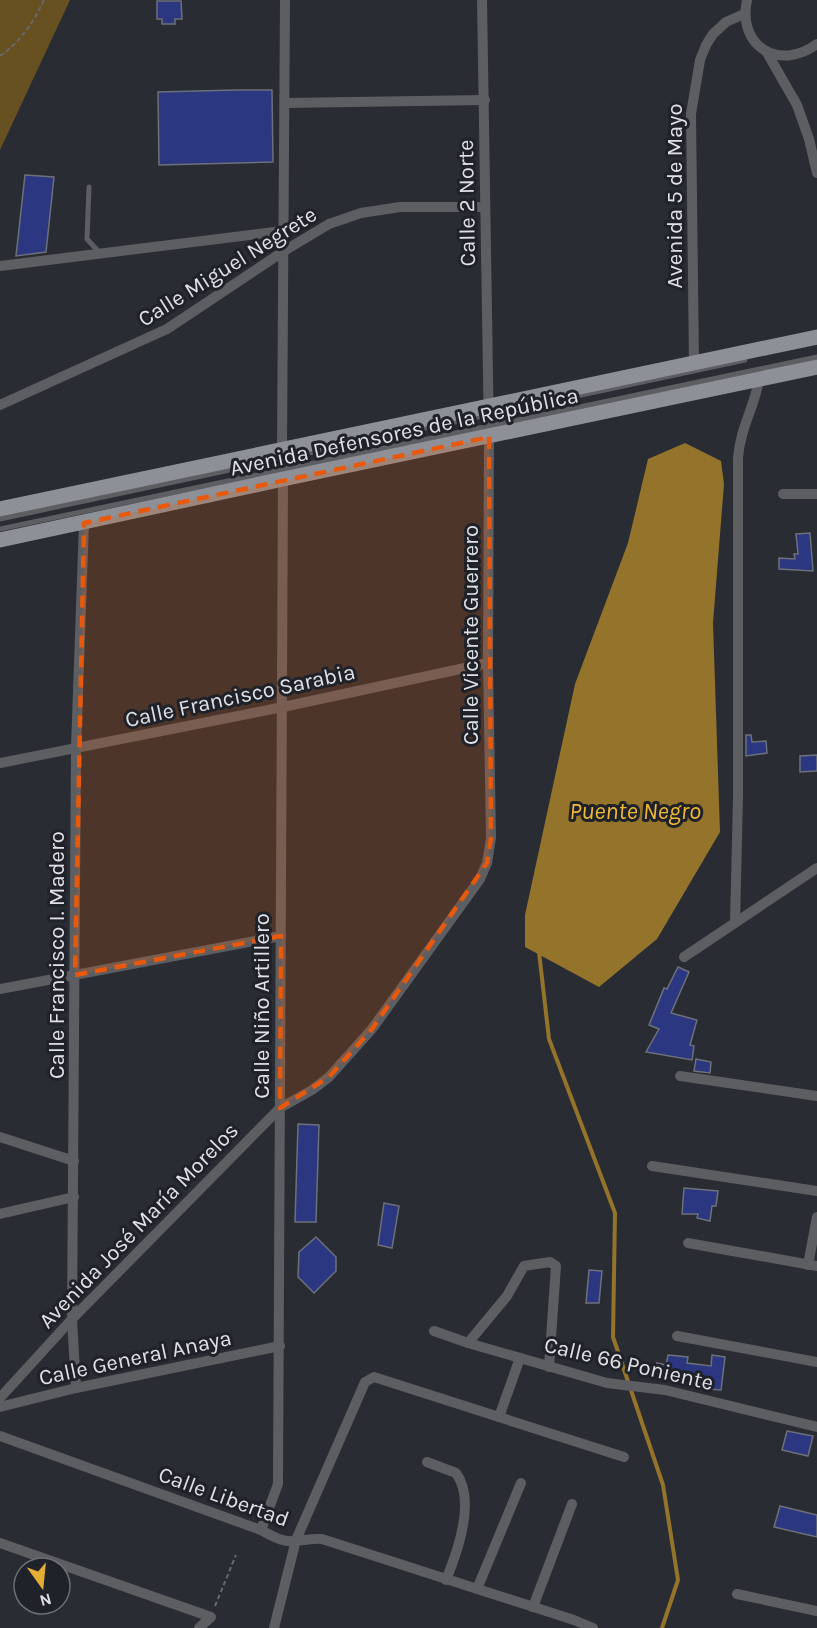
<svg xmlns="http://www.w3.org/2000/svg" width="817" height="1628" font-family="Karla,sans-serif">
	<rect width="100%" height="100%" fill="#292c33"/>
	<!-- green -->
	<polygon fill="#675120" points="0,0 70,0 0,150"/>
	<!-- water -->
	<polygon fill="#94732b" points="685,443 721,461 724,484 713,623 720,832 657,939 599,987 525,947 525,915 575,684 628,543 648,459"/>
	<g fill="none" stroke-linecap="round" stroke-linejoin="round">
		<!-- stream -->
		<polyline stroke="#94732b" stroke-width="4" points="539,952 549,1039 615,1213 613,1337 663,1485 678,1580 662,1628"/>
	</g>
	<!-- building -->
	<g fill="#2b3780" stroke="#6e7079" stroke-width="1.5">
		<polygon points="157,1 181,1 182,19 175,19 175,24 162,24 162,19 157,19"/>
		<polygon points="236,90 272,90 273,162 159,165 158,92"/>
		<polygon points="25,175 54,177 46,252 16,256"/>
		<polygon points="810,533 813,571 779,569 779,558 795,559 794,554 798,554 796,534"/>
		<polygon points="746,735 751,735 752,742 766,741 767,753 746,756"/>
		<polygon points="817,755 817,771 800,772 800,756"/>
		<polygon points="678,967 689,972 671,1013 697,1020 690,1045 694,1046 692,1060 646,1052 659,1029 649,1025 664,988 667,989"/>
		<polygon points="696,1059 711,1062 710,1073 694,1071"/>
		<polygon points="298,1124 319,1125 316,1222 295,1222"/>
		<polygon points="684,1188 718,1191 716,1206 712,1206 710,1221 697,1218 698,1214 682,1214"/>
		<polygon points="384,1203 399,1206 392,1248 378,1245"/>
		<polygon points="316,1237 336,1257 336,1271 314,1293 298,1277 299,1252"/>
		<polygon points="589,1270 602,1271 599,1303 586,1303"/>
		<polygon points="668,1355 688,1357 687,1363 711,1366 712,1355 725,1357 721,1390 708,1389 709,1381 654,1374 657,1363 666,1365"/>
		<polygon points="787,1431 813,1436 808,1456 782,1450"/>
		<polygon points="780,1506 817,1515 817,1537 774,1527"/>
	</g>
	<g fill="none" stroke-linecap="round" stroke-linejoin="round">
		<!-- path -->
		<g stroke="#66696f" stroke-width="2" stroke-dasharray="4.5 3" stroke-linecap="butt">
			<path d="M0 56C21 41 33 23 44 0"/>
			<polyline points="215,1606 236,1555"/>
		</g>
		<!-- service -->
		<g stroke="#5d5e62" stroke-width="5">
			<polyline points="89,187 87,239 99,252"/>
			<polyline points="0,519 745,360"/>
			<polyline points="0,529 817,357"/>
		</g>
		<!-- minor -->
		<g stroke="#5d5e62" stroke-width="10">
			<path d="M747 0C737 46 779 72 817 44"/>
			<polyline points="766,51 797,105 809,139 817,173"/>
			<polyline points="285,103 485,100"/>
			<polyline points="0,266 282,231"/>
			<polyline points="694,363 691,114 700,60 706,45 713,34 726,22 744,14"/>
			<polyline points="0,405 167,329 284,251 329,224 361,213 400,207 485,207"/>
			<polyline points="282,449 285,0"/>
			<polyline points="783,494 817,494"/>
			<polyline points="0,763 283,707 488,663"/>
			<path d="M735 923 738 796V458C740 429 754 408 759 380"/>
			<polyline points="684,957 817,868"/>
			<polyline points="0,989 281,936"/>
			<polyline points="680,1076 817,1096"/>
			<polyline points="0,1137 74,1161"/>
			<polyline points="652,1166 817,1191"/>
			<polyline points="0,1214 74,1197"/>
			<polyline points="688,1243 817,1266"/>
			<polyline points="808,1265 817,1217"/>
			<polyline points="434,1331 468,1343 607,1383 665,1390 817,1427"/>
			<polyline points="677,1336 817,1362"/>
			<polyline points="468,1343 507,1296 524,1266 550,1262 556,1266 549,1367"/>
			<polyline points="76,1388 72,1319 76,748 84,523"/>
			<polyline points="0,1398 72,1319 280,1108 312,1090 329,1077 372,1029 480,879 487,863 491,838 488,663 489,437 482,0"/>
			<polyline points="0,1407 76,1388 280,1346"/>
			<polyline points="499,1417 520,1358"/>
			<path d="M0 1436 261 1530C269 1534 279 1541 288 1541 299 1542 310 1538 322 1539L574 1620 593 1628"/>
			<path d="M427 1462 456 1473C476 1500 458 1551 446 1580"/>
			<polyline points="261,1530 278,1484 283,479"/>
			<polyline points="0,1543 211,1617 199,1628"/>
			<polyline points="477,1589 521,1483"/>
			<polyline points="737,1594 817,1611"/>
			<polyline points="533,1607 572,1504"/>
			<polyline points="274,1628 296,1540 365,1382 374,1377 624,1457"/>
		</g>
		<!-- primary -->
		<g stroke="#8d9097" stroke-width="15">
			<polyline points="0,509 817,337"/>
			<polyline points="0,540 283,479 817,367"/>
		</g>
	</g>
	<!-- marked area -->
	<path fill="#e8590c" fill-opacity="0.2" stroke="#e8590c" stroke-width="4.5" stroke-dasharray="12 8" stroke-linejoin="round" d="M489 437 491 838 487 863 372 1029 329 1077 280 1108 281 936 75 975 84 523Z"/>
	<g text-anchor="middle" stroke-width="6" stroke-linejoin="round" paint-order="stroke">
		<!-- street labels -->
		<g font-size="22" fill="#dfe1e6" stroke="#202229">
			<text transform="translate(674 196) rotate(-90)" y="8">Avenida 5 de Mayo</text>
			<text transform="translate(466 203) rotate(-91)" y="8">Calle 2 Norte</text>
			<text transform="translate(227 266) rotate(-32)" y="8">Calle Miguel Negrete</text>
			<text transform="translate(404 431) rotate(-12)" y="8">Avenida Defensores de la República</text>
			<text transform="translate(470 635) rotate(-90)" y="8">Calle Vicente Guerrero</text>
			<text transform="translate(240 695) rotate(-12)" y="8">Calle Francisco Sarabia</text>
			<text transform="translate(56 955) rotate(-90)" y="8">Calle Francisco I. Madero</text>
			<text transform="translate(261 1006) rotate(-90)" y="8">Calle Niño Artillero</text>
			<text transform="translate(138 1225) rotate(-46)" y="8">Avenida José María Morelos</text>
			<text transform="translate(135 1357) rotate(-12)" y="8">Calle General Anaya</text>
			<text transform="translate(629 1363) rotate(13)" y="8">Calle 66 Poniente</text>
			<text transform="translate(224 1496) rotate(20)" y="8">Calle Libertad</text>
		</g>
		<!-- water labels -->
		<g font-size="24" font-style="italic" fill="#f0b834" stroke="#202229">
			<text x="635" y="819">Puente Negro</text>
		</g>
	</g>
	<!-- north arrow -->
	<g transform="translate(42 1586) rotate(165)"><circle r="28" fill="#202229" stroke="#6c6e75" stroke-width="1.5"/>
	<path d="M0-4.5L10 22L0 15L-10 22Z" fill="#e3ae34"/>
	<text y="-9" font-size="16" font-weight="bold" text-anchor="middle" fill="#dfe1e6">N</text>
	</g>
</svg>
